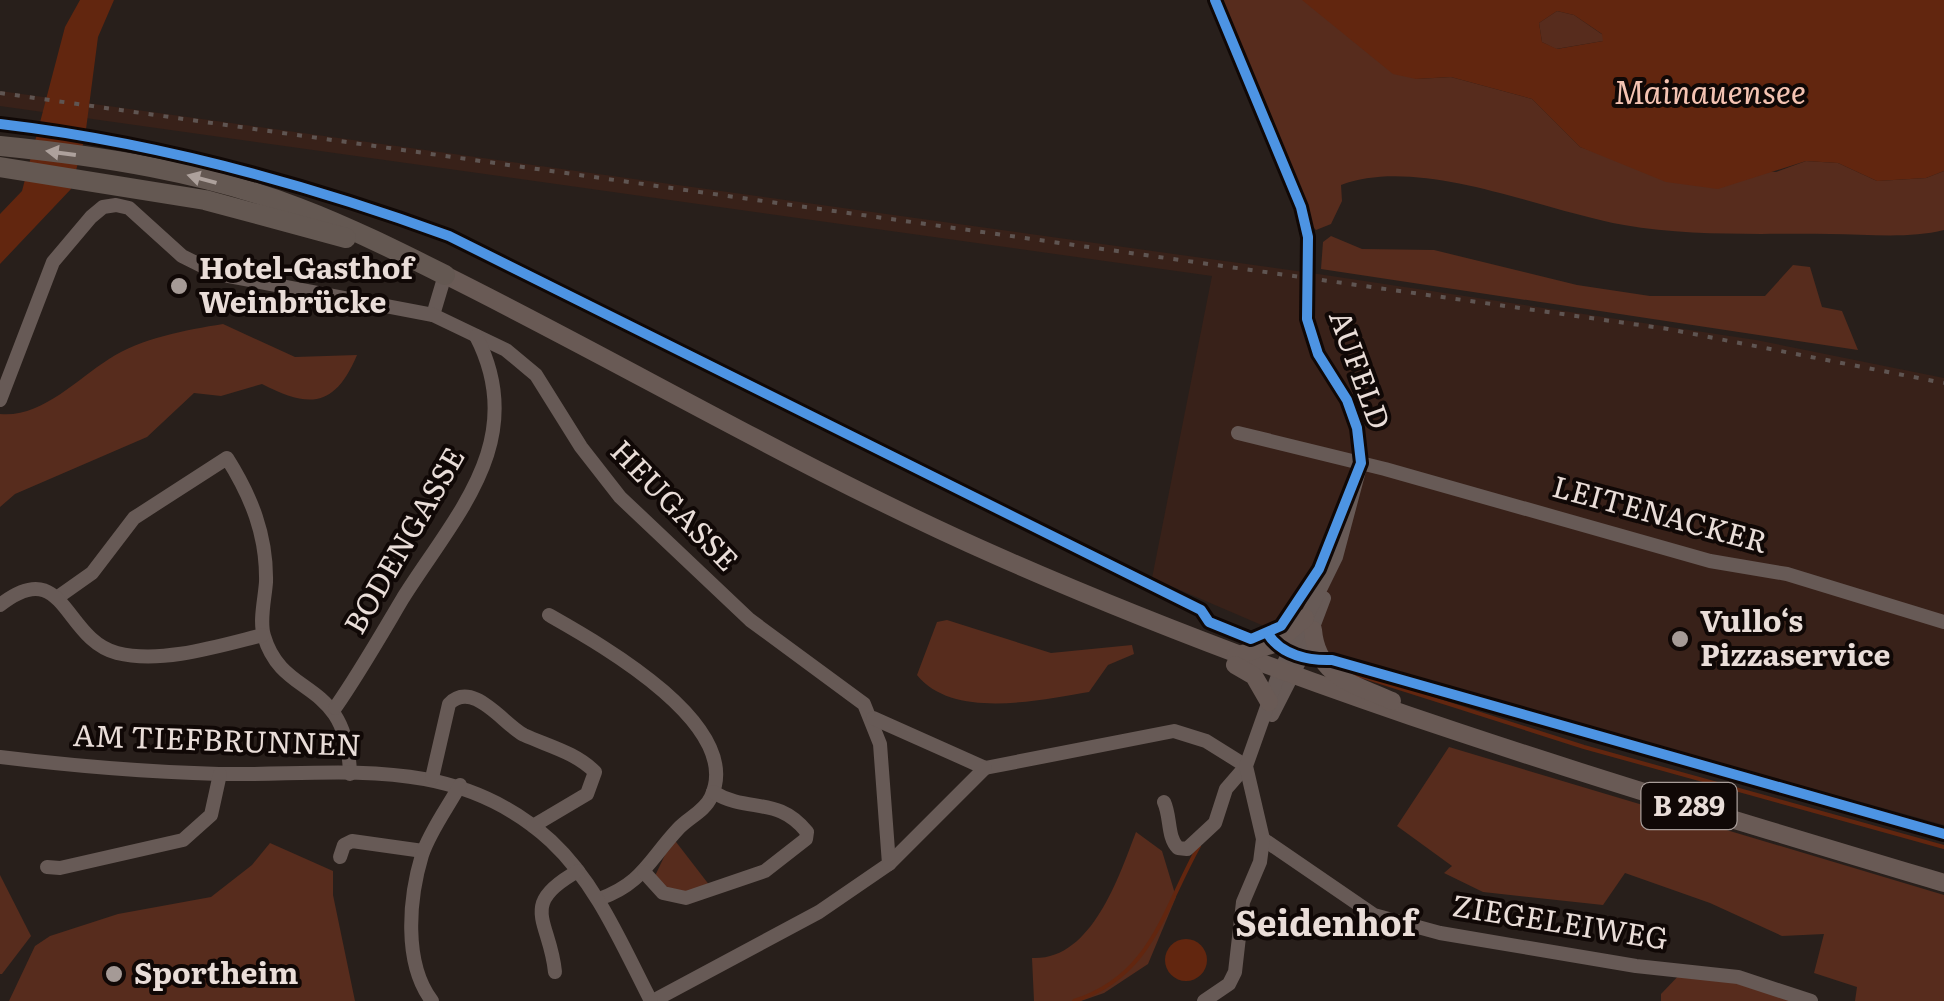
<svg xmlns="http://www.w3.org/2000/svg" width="1944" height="1001" font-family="Literata,serif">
	<rect width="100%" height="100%" fill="#281f1b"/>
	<!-- built -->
	<polygon fill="#382119" points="0,91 1318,274 1756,340 1944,378 1944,825 1331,655 1152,578 1212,276 0,106"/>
	<!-- green -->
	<g fill="#572c1d">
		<path d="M1220 0H1303L1416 79 1451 77 1532 99 1580 147 1620 160 1776 172 1806 161 1838 163 1877 181 1926 178 1944 171V230C1908 239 1867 234 1830 234 1762 233 1692 237 1624 225 1543 211 1420 155 1341 185L1342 201 1331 224 1316 230 1308 222Z"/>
		<polygon points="1557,11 1574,15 1603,35 1603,41 1556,49 1542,42 1539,23"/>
		<polygon points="1331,236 1362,249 1434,250 1577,285 1650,296 1765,296 1793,265 1810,267 1822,307 1842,311 1858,350 1321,269 1323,242"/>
		<path d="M223 324 295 357 357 355C335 407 310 409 262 384L221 396 194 393 147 437 15 494 0 507V414C41 418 76 380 109 359 141 338 186 330 223 324Z"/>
		<path d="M947 620 1051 653 1132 645 1134 654 1108 665 1089 692C1040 700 953 720 917 675L937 622Z"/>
		<polygon points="1449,747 1944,895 1944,1001 1855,1001 1857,987 1814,973 1824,934 1782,936 1710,903 1625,873 1603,905 1483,892 1444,873 1452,866 1397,826"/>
		<path d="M1136 832 1162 851 1176 897 1148 964 1104 993 1081 1001H1034L1032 958C1091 961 1118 879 1136 832Z"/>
		<polygon points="673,838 710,886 679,896 654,878"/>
		<polygon points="270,843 333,871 333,895 355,1001 9,1001 35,946 50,936 118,914 211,897 252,865"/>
		<polygon points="0,875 31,936 2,974 0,974"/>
		<polygon points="1684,970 1811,1001 1661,1001 1661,994"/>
	</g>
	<!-- water -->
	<g fill="#62260f" fill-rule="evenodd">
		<polygon points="80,0 114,0 98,37 85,137 71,189 0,264 0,214 22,191 65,27"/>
		<path d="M1302 0H1944V171L1926 178 1877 181 1838 163 1806 161 1718 189 1666 182 1580 147 1532 99 1451 77 1416 79 1393 74ZM1557 11 1574 15 1602 34 1603 41 1557 49 1542 42 1539 23Z"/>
		<circle cx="1186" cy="960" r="21"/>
	</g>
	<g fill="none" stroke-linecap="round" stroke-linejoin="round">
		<!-- stream -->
		<g stroke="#62260f" stroke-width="4">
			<polyline points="1352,673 1584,747 1944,847"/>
			<path d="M1074 1001C1152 976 1163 910 1199 846"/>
		</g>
		<!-- minor -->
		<g stroke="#675a56" stroke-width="14">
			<polyline points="433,315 445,275"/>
			<polyline points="0,400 53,262 91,217 103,207 116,205 129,208 182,256 218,274 433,315 506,350 536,375 581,447 620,497 750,620 864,704 880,744 889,864 819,912 653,1001"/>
			<polyline points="1238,433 1385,469 1710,561 1787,574 1944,622"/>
			<path d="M58 597 92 573 134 518 227 458C251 496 267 535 266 582 265 598 259 621 264 636 283 701 347 676 350 774"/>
			<path d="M0 605C65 554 63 639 117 653 162 664 219 646 263 635"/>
			<path d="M549 615C600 644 745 725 711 797 705 811 688 818 678 829 649 860 642 884 599 899"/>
			<path d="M335 708C360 672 381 635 403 598 456 514 530 440 476 336"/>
			<polyline points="1272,715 1302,656 1324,598"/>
			<path d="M873 718 985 768 1174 731 1206 741 1246 766 1226 789 1215 823 1187 849 1178 848C1167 837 1171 817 1164 802"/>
			<path d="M0 757C73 766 146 772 219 774 339 776 454 752 551 841 597 884 622 945 651 1001"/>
			<path d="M432 778 449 704C473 679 504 725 524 735 548 746 575 752 595 772L587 794 533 826"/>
			<polyline points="1263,839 1374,915 1440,933 1636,966 1738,977 1811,1001"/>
			<polyline points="340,857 344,845 352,841 423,851"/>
			<polyline points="889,864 985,768"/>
			<polyline points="47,867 60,868 183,840 211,815 220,774"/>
			<path d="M644 872 663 893 686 898 765 871 806 839 807 832C777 795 749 814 713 792"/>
			<path d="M555 972C550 920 517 905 578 871"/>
			<path d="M432 1001C403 963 409 898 422 855 430 831 448 807 460 785"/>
			<polyline points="1204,1001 1229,984 1235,972 1243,902 1260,862 1263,839 1246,766 1279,673 1336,557 1361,463 1357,428 1347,400 1318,354 1307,319 1308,237"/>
		</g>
		<!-- major -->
		<g stroke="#695a55" stroke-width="18">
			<path d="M445 275C630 367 808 473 997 556 1307 693 1620 786 1944 883"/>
			<path d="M1313 630C1317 677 1354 684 1392 701"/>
			<polyline points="1236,656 1274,644 1305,618"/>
			<polyline points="1235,665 1254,676 1269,702"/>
		</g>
		<!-- highway -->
		<g stroke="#645852" stroke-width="20">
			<path d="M0 146C101 156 204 172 299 208 349 227 397 251 445 275"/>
			<polyline points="0,167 205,200 346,238"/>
		</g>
		<!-- rail -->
		<polyline stroke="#5f5552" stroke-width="4" stroke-dasharray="5 10" stroke-linecap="butt" points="0,93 1668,329 1944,383"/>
		<defs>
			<g id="cycleway">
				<path d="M0 124C154 142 304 183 449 236L1201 610 1209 622 1251 639 1281 626 1319 569 1361 463 1357 428 1347 400 1318 354 1307 319 1308 237 1301 207 1215 0"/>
				<path d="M1268 634C1281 655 1309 661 1332 660L1944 834"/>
			</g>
		</defs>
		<!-- cycleway casing -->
		<use href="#cycleway" stroke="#100806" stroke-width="16"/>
		<!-- cycleway -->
		<use href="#cycleway" stroke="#4d94e3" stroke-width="10"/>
	</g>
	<!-- one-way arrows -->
	<defs><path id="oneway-solid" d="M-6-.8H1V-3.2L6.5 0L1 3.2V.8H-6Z" transform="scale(2.5)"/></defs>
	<g fill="#ada19c">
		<use href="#oneway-solid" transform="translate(61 153) rotate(-172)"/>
		<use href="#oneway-solid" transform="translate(202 179) rotate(-165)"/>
	</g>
	<!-- markers -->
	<g fill="#a59a96" stroke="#100806" stroke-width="4">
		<circle cx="179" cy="286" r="10"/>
		<circle cx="1680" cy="639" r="10"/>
		<circle cx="114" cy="974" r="10"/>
	</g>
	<g text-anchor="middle" stroke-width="8" stroke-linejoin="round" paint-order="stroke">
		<!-- shield labels -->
		<rect fill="#100806" stroke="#a89d99" stroke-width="2.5" x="1641.5" y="783" width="95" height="46" rx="8"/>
		<g font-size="28" font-weight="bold" fill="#e9ddd8">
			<text x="1689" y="816">B 289</text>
		</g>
		<!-- poi labels -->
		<g font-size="30" font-weight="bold" fill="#e9ddd8" stroke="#100806" text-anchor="start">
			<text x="199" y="279">Hotel-Gasthof<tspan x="199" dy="34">Weinbrücke</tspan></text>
			<text x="1700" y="632">Vullo‘s<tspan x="1700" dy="34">Pizzaservice</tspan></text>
			<text x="134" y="984">Sportheim</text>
		</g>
		<!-- street labels -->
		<g font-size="30" fill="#e9ddd8" stroke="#100806">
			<text transform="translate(1359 370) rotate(70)" y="10">AUFELD</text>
			<text transform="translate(674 506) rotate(46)" y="10">HEUGASSE</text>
			<text transform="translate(1660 515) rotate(15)" y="10">LEITENACKER</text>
			<text transform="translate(405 541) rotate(-60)" y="10">BODENGASSE</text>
			<text transform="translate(217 741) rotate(2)" y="10">AM TIEFBRUNNEN</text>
			<text transform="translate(1560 923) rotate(9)" y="10">ZIEGELEIWEG</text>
		</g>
		<!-- water labels -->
		<g font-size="32" font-style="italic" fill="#f4c3b2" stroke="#100806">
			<text x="1710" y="104">Mainauensee</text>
		</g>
		<!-- quarter labels -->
		<g font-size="35" font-weight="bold" fill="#e9ddd8" stroke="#100806">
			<text x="1326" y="936">Seidenhof</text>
		</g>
	</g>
</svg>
